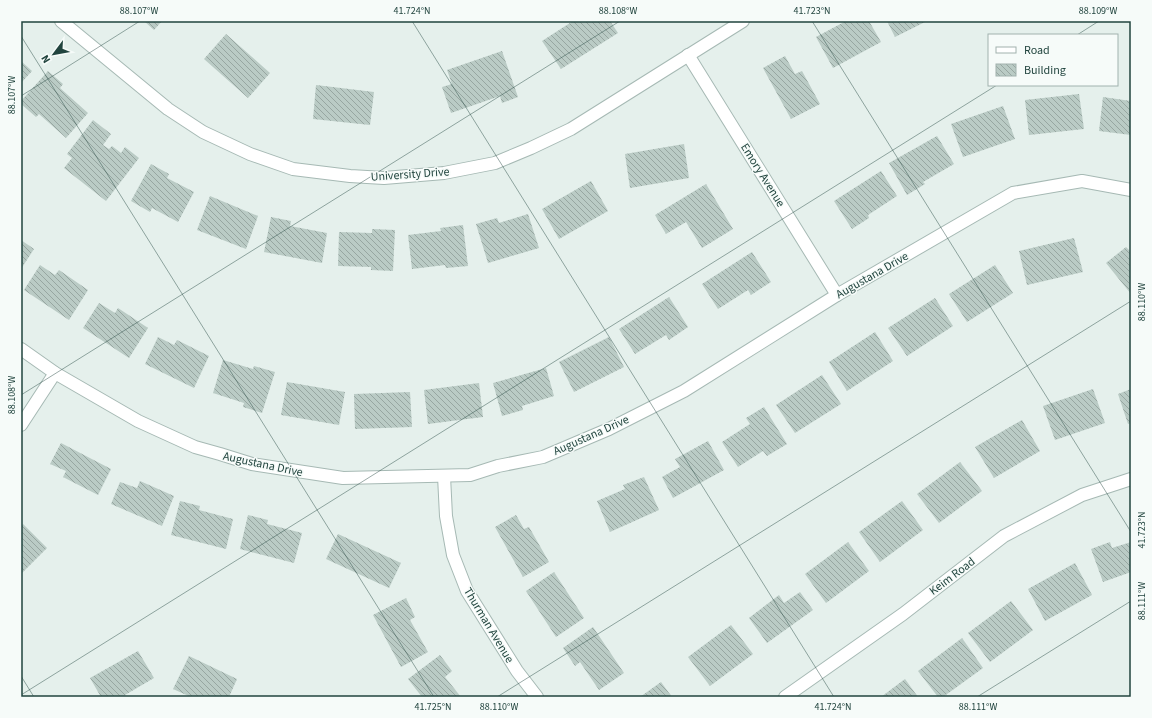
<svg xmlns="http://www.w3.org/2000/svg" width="1152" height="718" font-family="'Source Sans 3',sans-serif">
	<defs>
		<pattern id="building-back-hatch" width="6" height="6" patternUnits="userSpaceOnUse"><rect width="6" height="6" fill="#bacbc5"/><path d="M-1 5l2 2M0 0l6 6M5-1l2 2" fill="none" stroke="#97a6a1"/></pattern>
	</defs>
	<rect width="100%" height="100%" fill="#e5f0ec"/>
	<!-- building -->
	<g fill="url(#building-back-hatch)">
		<polygon points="144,21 162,21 154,30"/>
		<polygon points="573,21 610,21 618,33 561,69 542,41"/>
		<polygon points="846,21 869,21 881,42 833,68 816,37"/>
		<polygon points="887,21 927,21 895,37"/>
		<polygon points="226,34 270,73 248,98 204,59"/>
		<polygon points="502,51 518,97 502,103 500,96 451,113 442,87 452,84 447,70"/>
		<polygon points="785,56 795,74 802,71 820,104 791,119 763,68"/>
		<polygon points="21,61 32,71 21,83"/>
		<polygon points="48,71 63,84 60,88 88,113 66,138 39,114 36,117 21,104 21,101"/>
		<polygon points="316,85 374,92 370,125 313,119"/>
		<polygon points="1079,94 1084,129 1029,135 1025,100"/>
		<polygon points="1103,97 1131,101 1131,135 1099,131"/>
		<polygon points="1003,106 1015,139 963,157 951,124"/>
		<polygon points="93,120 111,134 103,145 109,149 112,146 121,153 125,147 139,158 106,201 64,168 72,158 67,154"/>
		<polygon points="937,136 954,164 923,182 925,184 907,195 889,163"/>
		<polygon points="684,144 689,178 630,188 625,154"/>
		<polygon points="151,164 169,174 167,178 194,192 178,222 152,208 150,212 131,201"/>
		<polygon points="881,171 897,196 868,215 869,218 852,229 834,201"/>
		<polygon points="591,181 608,211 559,239 542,209"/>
		<polygon points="706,184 733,229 702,248 686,222 666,234 655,215"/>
		<polygon points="210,196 258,216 246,249 197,230"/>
		<polygon points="528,214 539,248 488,263 476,224 497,218 499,223"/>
		<polygon points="271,217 291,221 290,226 327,233 322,263 264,252"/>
		<polygon points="463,225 468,266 446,268 445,265 412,269 408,235 441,231 440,228"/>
		<polygon points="372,229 395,230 393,271 371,270 371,267 338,266 339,232 372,233"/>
		<polygon points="1074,238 1083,272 1027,285 1019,251"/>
		<polygon points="21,240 34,249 21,269"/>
		<polygon points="1126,247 1131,252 1131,294 1106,263"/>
		<polygon points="752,252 771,282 751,295 748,290 718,309 702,284"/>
		<polygon points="40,265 55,275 59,270 88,290 69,320 24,290"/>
		<polygon points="995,265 1013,293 967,322 949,294"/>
		<polygon points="669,297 688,327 669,340 666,335 635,354 619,329"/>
		<polygon points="935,298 953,326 907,356 888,328"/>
		<polygon points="99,303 115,313 118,308 148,328 129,358 83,328"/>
		<polygon points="875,332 893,361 847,391 829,362"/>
		<polygon points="158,337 174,345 177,340 209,356 194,388 145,364"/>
		<polygon points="609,337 624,367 574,392 559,362"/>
		<polygon points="223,360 253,369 254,366 275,372 262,413 243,407 244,403 213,393"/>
		<polygon points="546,368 554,396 522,406 523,410 502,416 493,383"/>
		<polygon points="822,375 841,404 795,433 776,405"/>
		<polygon points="287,382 345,392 339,425 281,415"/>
		<polygon points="479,383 483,417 428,424 424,390"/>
		<polygon points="1093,389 1105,423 1055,440 1043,406"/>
		<polygon points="1131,389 1131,423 1128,424 1118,394"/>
		<polygon points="410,392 412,427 355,429 354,394"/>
		<polygon points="764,407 787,444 767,456 763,451 738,467 722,442 750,424 746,418"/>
		<polygon points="1022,420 1040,451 994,478 975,447"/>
		<polygon points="708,441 724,470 673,498 662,477 680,467 675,459"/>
		<polygon points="61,443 111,469 98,495 63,477 66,471 50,464"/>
		<polygon points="960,462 982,491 939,523 917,494"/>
		<polygon points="644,477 659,510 610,532 597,501 625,489 623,485"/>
		<polygon points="140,481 174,496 162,526 111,504 120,482 137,488"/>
		<polygon points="180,501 200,506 199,510 233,519 226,549 171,535"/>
		<polygon points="902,501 923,530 880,562 859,532"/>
		<polygon points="248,515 268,520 267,524 302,533 294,563 240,549"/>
		<polygon points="516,515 524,529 529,527 549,562 523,577 495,527"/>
		<polygon points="23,524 47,548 21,574 21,526"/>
		<polygon points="338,534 401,563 389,588 326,559"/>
		<polygon points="848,542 869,571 826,603 805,574"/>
		<polygon points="1110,542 1112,548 1131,542 1131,572 1103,582 1091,549"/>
		<polygon points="1075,563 1092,595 1045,621 1028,589"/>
		<polygon points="554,572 584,618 556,637 526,591"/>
		<polygon points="800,592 813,610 767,643 749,618 779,595 784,603"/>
		<polygon points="406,598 415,617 410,620 428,652 401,667 373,615"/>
		<polygon points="1011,601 1033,630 990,662 968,633"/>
		<polygon points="731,625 753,654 710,686 688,657"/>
		<polygon points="593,627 624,673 599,690 580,662 575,666 563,648"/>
		<polygon points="962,638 983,668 943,697 938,697 918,671"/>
		<polygon points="138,651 154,678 125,695 126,697 101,697 90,678"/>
		<polygon points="440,655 452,671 445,677 461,697 422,697 408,679"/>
		<polygon points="189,656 237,679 229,697 191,697 173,689"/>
		<polygon points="905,679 918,697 881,697"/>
		<polygon points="661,682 672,697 640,697"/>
	</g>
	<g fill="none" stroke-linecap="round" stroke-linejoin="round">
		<defs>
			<g id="minor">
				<polyline points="61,21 168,109 203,132 250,154 293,169 350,176 384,178 444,173 495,163 531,148 571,129 743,21"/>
				<polyline points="688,55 837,295"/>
				<polyline points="21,349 55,373 138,421 195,447 220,454 252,464 343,478 470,475 498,466 543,457 609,429 684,391 837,295 1013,193 1082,181 1131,190"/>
				<polyline points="21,425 55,373"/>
				<polyline points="444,476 446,516 453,555 467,591 517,671 537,697"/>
				<polyline points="785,697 903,614 1004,536 1082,495 1131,479"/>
			</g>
		</defs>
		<!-- minor casing -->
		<use href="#minor" stroke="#a6b9b4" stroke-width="14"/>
		<!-- minor -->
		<use href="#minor" stroke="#fff" stroke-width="12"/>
	</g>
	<!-- ticks -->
	<path fill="none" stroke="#21443e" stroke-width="1" stroke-opacity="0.45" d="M412 21 834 697M812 21 1131 532M1077 35 1099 21M21 36 434 697M21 96 140 21M21 395 620 21M21 676 34 697M21 695 997 85M497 697 1131 301M977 697 1131 601"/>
	<g text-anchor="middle" stroke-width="3" stroke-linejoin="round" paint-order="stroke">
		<!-- street labels -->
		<g font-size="12" fill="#21443e" stroke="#f6fbf9">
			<text transform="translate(410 174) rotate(-4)" y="4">University Drive</text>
			<text transform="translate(763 175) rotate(58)" y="4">Emory Avenue</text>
			<text transform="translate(872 275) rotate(-30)" y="4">Augustana Drive</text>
			<text transform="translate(591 435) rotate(-24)" y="4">Augustana Drive</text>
			<text transform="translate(263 464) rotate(12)" y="4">Augustana Drive</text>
			<text transform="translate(952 576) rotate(-37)" y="4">Keim Road</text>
			<text transform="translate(489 625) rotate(59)" y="4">Thurman Avenue</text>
		</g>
	</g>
	<!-- border -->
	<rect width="1152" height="718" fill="none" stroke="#f6fbf9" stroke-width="44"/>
	<!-- legend -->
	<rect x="988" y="34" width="130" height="52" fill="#f6fbf9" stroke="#a1b2ae"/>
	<rect x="996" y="47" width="20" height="6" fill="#ffffff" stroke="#a1b2ae"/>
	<text x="1024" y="54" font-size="12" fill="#21443e">Road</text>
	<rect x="996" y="64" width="20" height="12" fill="url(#building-back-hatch)" stroke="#a1b2ae"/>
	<text x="1024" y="74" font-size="12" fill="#21443e">Building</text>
	<!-- north arrow -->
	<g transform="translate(54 54) rotate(238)" stroke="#f6fbf9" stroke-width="3" paint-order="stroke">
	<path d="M0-3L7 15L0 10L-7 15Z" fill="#21443e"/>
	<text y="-6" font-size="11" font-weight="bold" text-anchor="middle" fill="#21443e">N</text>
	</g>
	<rect x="22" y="22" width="1108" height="674" fill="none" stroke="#21443e" stroke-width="1.5"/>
	<g font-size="10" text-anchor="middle" fill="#21443e">
		<text x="139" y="14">88.107°W</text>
		<text x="412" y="14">41.724°N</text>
		<text x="618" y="14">88.108°W</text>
		<text x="812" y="14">41.723°N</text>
		<text x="1098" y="14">88.109°W</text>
		<text transform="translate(11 95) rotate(-90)" y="4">88.107°W</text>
		<text transform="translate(1141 302) rotate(-90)" y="4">88.110°W</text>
		<text transform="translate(11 395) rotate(-90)" y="4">88.108°W</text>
		<text transform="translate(1141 530) rotate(-90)" y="4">41.723°N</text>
		<text transform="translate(1141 601) rotate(-90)" y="4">88.111°W</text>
		<text x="433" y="710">41.725°N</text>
		<text x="499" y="710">88.110°W</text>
		<text x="833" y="710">41.724°N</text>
		<text x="978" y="710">88.111°W</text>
	</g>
</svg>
